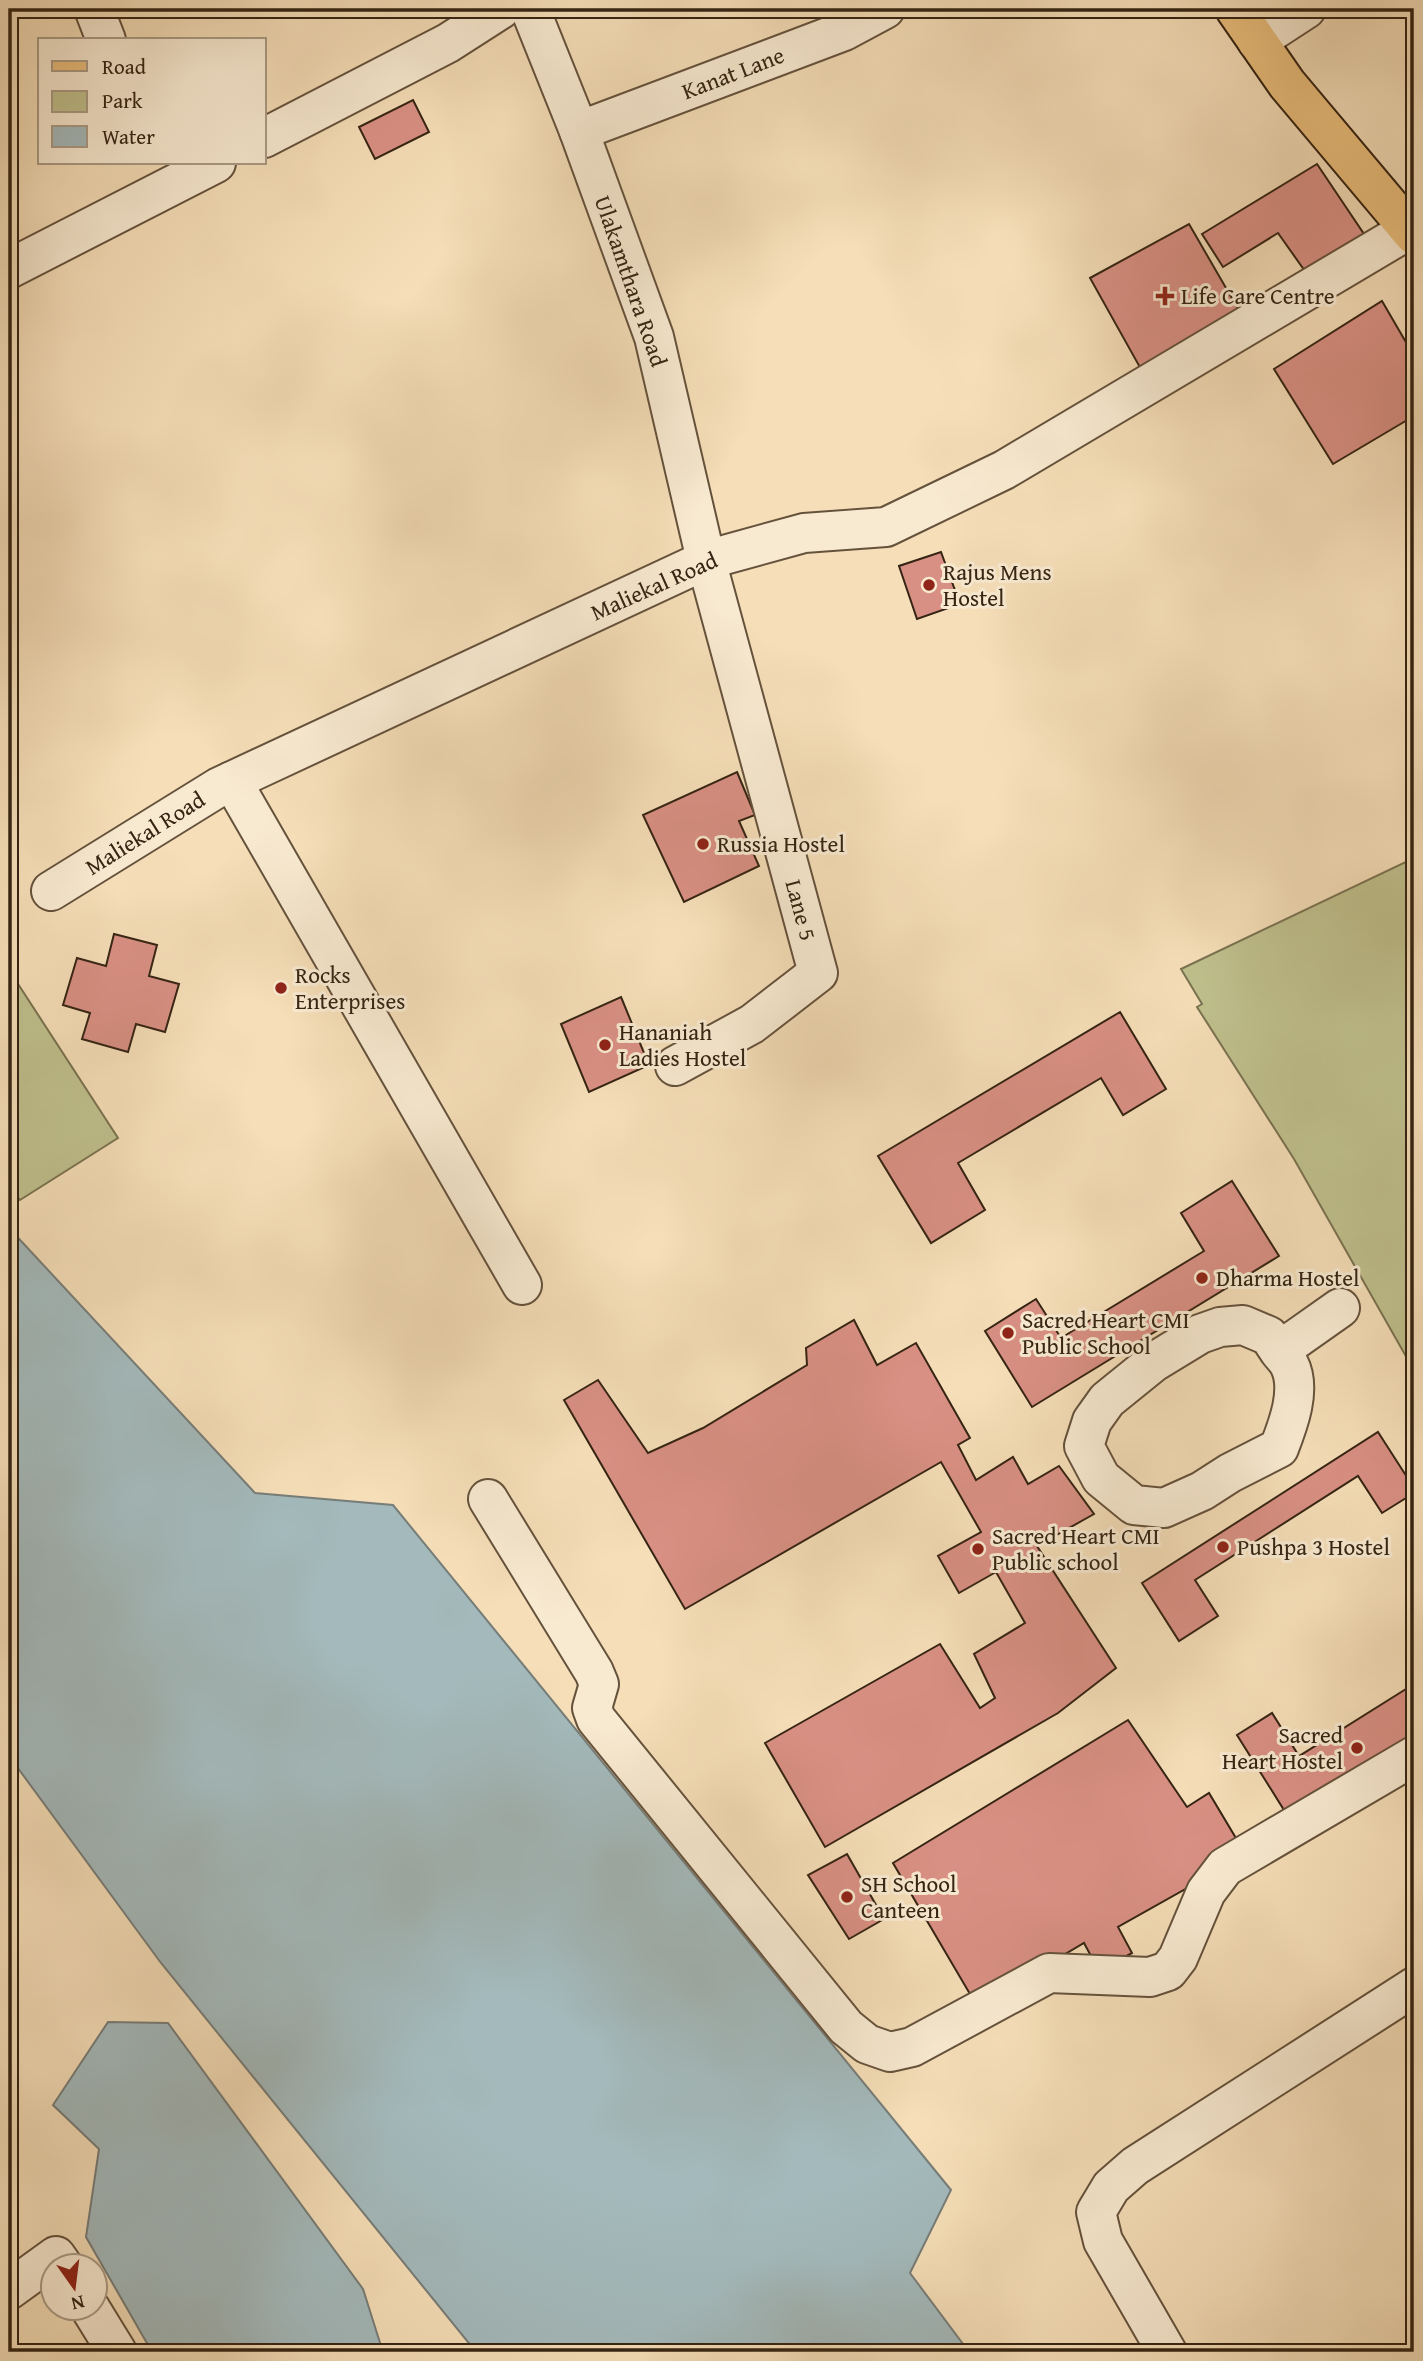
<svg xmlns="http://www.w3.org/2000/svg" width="1423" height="2361" font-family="'Gentium Book Plus',serif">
	<rect width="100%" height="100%" fill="#f5deb8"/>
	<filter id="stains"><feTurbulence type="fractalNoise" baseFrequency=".00286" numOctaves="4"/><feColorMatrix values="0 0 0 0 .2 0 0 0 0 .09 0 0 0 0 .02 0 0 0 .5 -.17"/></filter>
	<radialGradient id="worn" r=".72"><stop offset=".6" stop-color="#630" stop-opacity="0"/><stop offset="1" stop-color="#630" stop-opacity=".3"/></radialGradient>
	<!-- green -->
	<g fill="#bfc08d" stroke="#7a7250" stroke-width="2">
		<polygon points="1414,858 1414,1366 1412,1367 1294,1159 1197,1007 1202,1004 1181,969"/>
		<polygon points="9,970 118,1138 20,1200 9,1186"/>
	</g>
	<!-- water -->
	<g fill="#a3b9bb" stroke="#777d78" stroke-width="2">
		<polygon points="9,1228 255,1493 393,1505 951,2190 910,2273 969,2352 476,2352 161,1963 9,1756"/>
		<polygon points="108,2022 168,2023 363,2289 381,2346 375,2352 152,2352 86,2237 99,2149 53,2105"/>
	</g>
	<!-- building -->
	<g fill="#d99084" stroke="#352413" stroke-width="2">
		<polygon points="413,100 429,132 375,159 359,127"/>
		<polygon points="1317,164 1368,240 1307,274 1278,233 1223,267 1202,234"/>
		<polygon points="1189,224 1241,314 1142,371 1090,278"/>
		<polygon points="1382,301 1414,356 1414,416 1333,464 1274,369"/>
		<polygon points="941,552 960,604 917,619 899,566"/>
		<polygon points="737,772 755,815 739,821 759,866 684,902 643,815"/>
		<polygon points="114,934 157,945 149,976 179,984 165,1032 136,1024 128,1052 82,1039 90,1013 63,1005 77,958 106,966"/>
		<polygon points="621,997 649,1065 589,1092 561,1024"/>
		<polygon points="1120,1012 1166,1089 1123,1115 1101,1078 958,1163 985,1210 931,1243 878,1156"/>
		<polygon points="1232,1181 1279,1256 1032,1407 985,1331 1036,1299 1061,1338 1204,1251 1181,1213"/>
		<polygon points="854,1320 877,1365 916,1343 970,1438 958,1445 976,1480 1013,1457 1028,1484 1059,1466 1094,1514 1037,1546 1116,1668 1058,1713 825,1847 765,1743 940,1644 980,1708 995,1698 974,1654 1025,1623 996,1572 959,1593 938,1556 981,1532 941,1462 685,1609 564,1400 598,1380 648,1453 703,1428 807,1365 806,1348"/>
		<polygon points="1378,1432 1414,1488 1414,1493 1382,1513 1358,1476 1195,1580 1218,1616 1179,1641 1142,1583"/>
		<polygon points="1414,1684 1414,1740 1289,1818 1237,1735 1272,1713 1299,1756"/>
		<polygon points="1128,1720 1187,1807 1209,1793 1246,1855 1118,1927 1132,1953 1099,1971 1084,1943 977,2006 893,1863"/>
		<polygon points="847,1854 884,1919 849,1939 808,1875"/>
	</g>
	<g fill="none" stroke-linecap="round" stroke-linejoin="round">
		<defs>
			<g id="minor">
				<polyline points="94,9 106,40"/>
				<polyline points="530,9 579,131 654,337 706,560 818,973 752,1024 675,1066"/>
				<polyline points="1257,41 1306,9"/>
				<polyline points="579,131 844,31 885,9"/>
				<polyline points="264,138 448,43 501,9"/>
				<polyline points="9,269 216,163"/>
				<polyline points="232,781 522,1285"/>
				<polyline points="51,891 219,787 706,560 804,533 886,527 1004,470 1410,229"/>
				<path d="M1279 1351 1269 1336 1243 1325 1220 1327 1200 1334 1154 1362 1107 1400 1092 1421 1084 1446 1101 1478 1134 1505 1164 1508 1202 1491 1230 1473 1279 1448C1288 1425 1302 1389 1289 1364 1287 1360 1282 1355 1279 1351L1340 1308"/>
				<polyline points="488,1499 594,1672 599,1684 592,1708 596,1719 846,2027 867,2044 890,2052 912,2047 1049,1973 1150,1977 1168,1971 1178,1958 1206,1892 1225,1867 1414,1756"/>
				<polyline points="9,2290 56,2256 63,2266"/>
				<polyline points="90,2308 117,2352"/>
				<polyline points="1167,2352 1103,2241 1096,2212 1111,2187 1135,2166 1414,1987"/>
			</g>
			<polyline id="major" points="1235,9 1287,84 1414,235"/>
		</defs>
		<!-- minor casing -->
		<use href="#minor" stroke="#65523c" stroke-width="42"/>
		<!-- major casing -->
		<use href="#major" stroke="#352413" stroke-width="42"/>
		<!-- minor -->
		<use href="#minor" stroke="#f8ead1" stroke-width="38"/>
		<!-- major -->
		<use href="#major" stroke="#eabf7c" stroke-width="38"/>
	</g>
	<!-- markers -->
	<g fill="#8f2418" stroke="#f8ead1" stroke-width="2.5">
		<path d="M1161.5 285.5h7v7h7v7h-7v7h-7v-7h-7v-7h7z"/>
		<circle cx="929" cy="585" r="7"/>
		<circle cx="703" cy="844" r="7"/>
		<circle cx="281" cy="988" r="7"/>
		<circle cx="605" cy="1045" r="7"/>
		<circle cx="1202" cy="1278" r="7"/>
		<circle cx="1008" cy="1333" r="7"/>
		<circle cx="1223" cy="1547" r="7"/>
		<circle cx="978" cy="1549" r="7"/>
		<circle cx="1357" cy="1748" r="7"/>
		<circle cx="847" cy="1897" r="7"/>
	</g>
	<g text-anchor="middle" stroke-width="6" stroke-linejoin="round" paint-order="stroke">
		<!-- street labels -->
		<g font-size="23" fill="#352413" stroke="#f8ead1">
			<text transform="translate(733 73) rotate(-21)" y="8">Kanat Lane</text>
			<text transform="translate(631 281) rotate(71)" y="8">Ulakamthara Road</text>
			<text transform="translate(654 586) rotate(-24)" y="8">Maliekal Road</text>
			<text transform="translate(145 833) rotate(-32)" y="8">Maliekal Road</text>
			<text transform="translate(801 910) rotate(75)" y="8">Lane 5</text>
		</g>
		<!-- poi labels -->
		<g font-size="23" fill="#352413" stroke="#f8ead1" text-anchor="start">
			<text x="1181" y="304">Life Care Centre</text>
			<text x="943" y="580">Rajus Mens<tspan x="943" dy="26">Hostel</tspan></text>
			<text x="717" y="852">Russia Hostel</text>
			<text x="295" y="983">Rocks<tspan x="295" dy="26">Enterprises</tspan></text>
			<text x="619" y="1040">Hananiah<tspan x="619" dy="26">Ladies Hostel</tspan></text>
			<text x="1216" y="1286">Dharma Hostel</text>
			<text x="1022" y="1328">Sacred Heart CMI<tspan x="1022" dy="26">Public School</tspan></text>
			<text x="992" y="1544">Sacred Heart CMI<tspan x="992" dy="26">Public school</tspan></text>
			<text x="1237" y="1555">Pushpa 3 Hostel</text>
			<text x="1343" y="1743" text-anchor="end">Sacred<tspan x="1343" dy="26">Heart Hostel</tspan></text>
			<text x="861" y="1892">SH School<tspan x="861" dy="26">Canteen</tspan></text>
		</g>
	</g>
	<!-- margin -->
	<rect width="1423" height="2361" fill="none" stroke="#f5deb8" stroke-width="35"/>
	<rect x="10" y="10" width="1402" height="2340" fill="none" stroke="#352413" stroke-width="3.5"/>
	<rect x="18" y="18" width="1388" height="2326" fill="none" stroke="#352413" stroke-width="2"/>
	<!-- legend -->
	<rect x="38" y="38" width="228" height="126" fill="#f8ead1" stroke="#aa9b85" stroke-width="2"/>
	<rect x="52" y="61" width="35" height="10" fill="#eabf7c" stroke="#aa9b85" stroke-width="2"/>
	<text x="102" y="74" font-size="21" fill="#352413">Road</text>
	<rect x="52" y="91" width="35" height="21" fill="#bfc08d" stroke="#aa9b85" stroke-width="2"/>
	<text x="102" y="108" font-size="21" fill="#352413">Park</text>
	<rect x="52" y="126" width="35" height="21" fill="#a3b9bb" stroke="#aa9b85" stroke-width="2"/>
	<text x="102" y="144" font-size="21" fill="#352413">Water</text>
	<!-- north arrow -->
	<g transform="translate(74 2287) rotate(166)"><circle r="33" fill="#f8ead1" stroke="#aa9b85" stroke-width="2"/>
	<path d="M0-5L12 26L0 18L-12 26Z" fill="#8f2418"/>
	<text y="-10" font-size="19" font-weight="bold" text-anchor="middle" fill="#352413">N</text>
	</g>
	<rect width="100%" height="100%" filter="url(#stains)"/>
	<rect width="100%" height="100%" fill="url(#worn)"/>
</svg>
